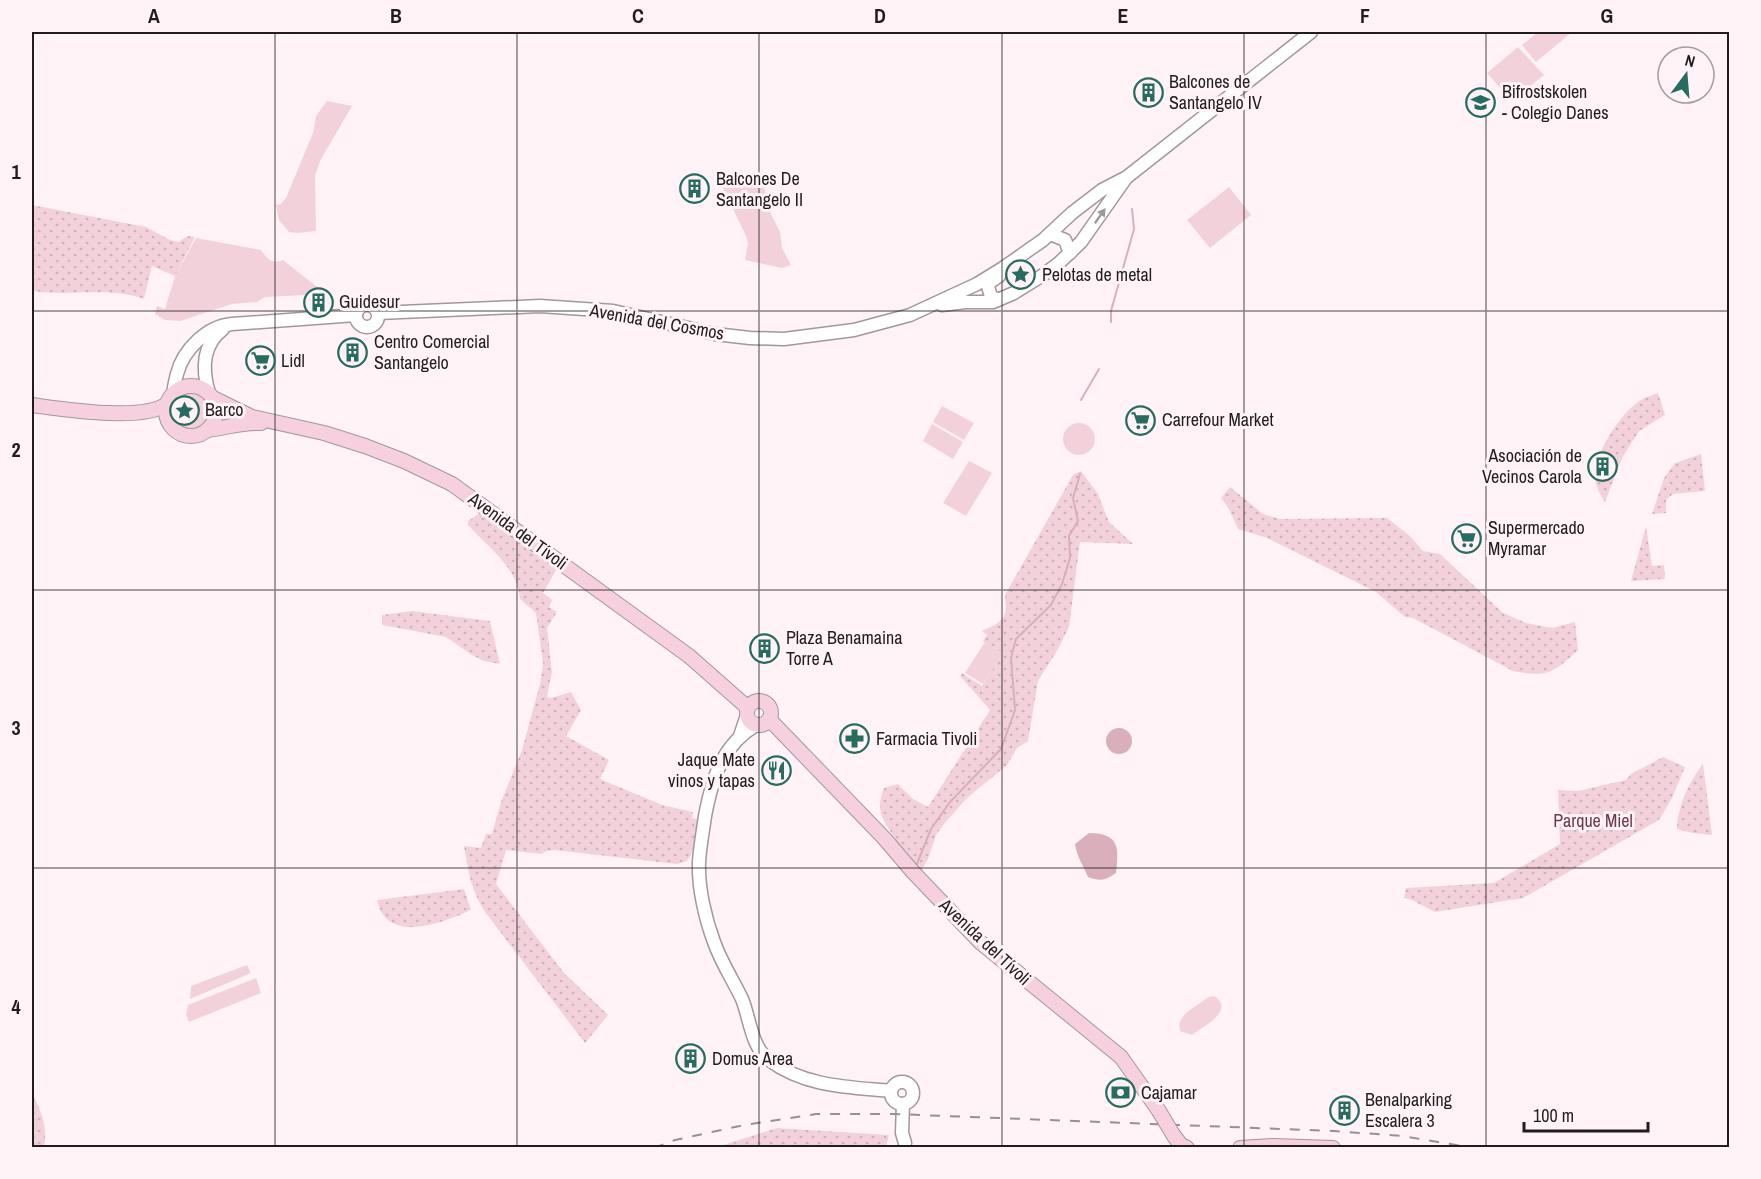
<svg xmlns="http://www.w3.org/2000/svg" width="1761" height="1179" font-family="'Archivo Narrow',sans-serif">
	<defs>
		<pattern id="park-dots" width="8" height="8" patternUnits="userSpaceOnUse" patternTransform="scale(1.5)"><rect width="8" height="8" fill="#f2d1db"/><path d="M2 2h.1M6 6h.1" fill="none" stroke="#cfb3bc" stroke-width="1.8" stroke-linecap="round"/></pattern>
	</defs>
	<rect width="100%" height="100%" fill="#fff3f7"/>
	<!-- green -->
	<g fill="#f2d1db">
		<polygon points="1538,32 1570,32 1571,33 1536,62 1522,45"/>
		<polygon points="1518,47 1544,75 1512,101 1487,73"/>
		<polygon points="327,101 352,106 320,161 315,176 316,231 298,233 289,232 279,220 276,205 281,204 286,198 313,133 316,116"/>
		<polygon points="718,178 764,187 771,214 780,232 782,248 791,265 782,268 745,260 748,244 746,236"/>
		<polygon points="1229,187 1251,215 1210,248 1187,220"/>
		<path d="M196 238 261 250C266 258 273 265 283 260L326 294 265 297 257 302 232 304 180 321 165 320 155 314 157 306 165 309 175 276Z"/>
		<circle cx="191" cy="411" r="18"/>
		<polygon points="942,406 974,423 964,440 933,422"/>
		<circle cx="1079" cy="439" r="16"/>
		<polygon points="932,424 963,442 953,459 923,441"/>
		<polygon points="969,461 992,473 966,516 943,503"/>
		<polygon points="985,642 1003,653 983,684 965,673"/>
		<polygon points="247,965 251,973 190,999 191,986"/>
		<polygon points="256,978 261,993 189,1022 186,1015 188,1005"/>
		<path d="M1214 996C1236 1010 1204 1026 1192 1035L1180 1031C1175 1015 1197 1006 1209 997Z"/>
	</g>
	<!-- park -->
	<g fill="url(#park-dots)">
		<path d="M32 205 146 227 168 239 178 242 188 236 195 237 175 276 152 266 144 299C109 286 69 297 33 291Z"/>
		<path d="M1658 393 1665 415 1639 431 1622 458 1605 502C1600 494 1595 486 1595 476 1595 451 1623 409 1644 398 1649 396 1654 395 1658 393Z"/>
		<polygon points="1701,454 1705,491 1673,494 1666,500 1666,513 1652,514 1664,478 1675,463"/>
		<path d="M1081 471 1098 494 1109 522 1133 544 1080 542 1069 627 1058 649 1038 681 1028 741 1017 748 1007 765 967 798 944 824 936 835 928 859 921 871C910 860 902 850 894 837 882 818 875 811 884 788L898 784 913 799 928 807 990 710 960 676 962 673 982 686 1003 653 983 641 987 635 982 631C992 626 1005 623 1006 608 1006 602 1004 599 1006 593L1073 475Z"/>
		<path d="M1230 487 1263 514 1280 519 1387 518 1410 536 1423 551 1440 554 1503 613 1526 623 1552 628 1575 622 1578 650C1554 673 1546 678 1513 671L1413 618 1405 617 1376 592 1267 538 1238 529 1228 507 1221 498Z"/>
		<path d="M483 511 559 565 543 593 552 600 549 607 557 612 547 628 552 672 547 697 551 698 571 692 581 710 566 736 609 760 600 779 662 805 693 812 692 818 700 820 691 855 687 861 677 864 554 850 547 851 541 854 506 850 496 884 564 973 608 1015 585 1043 485 912C470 887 469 874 464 846L481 848 486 834H492L501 802 522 750 540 684 543 664 536 613 520 599C518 568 487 546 468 525V521Z"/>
		<polygon points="1646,526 1652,566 1664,565 1665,579 1631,581"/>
		<polygon points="412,611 490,621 500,664 484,661 472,655 446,637 382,625 382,615"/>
		<polygon points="1663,757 1685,767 1672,798 1659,820 1523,898 1435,912 1412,900 1404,898 1406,888 1494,883 1560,844 1558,790 1578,791 1626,780 1631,774"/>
		<path d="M1703 764 1712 835 1693 833 1677 829C1677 807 1690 780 1703 764Z"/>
		<path d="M464 889 471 910C443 923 386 945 377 900Z"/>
		<path d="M32 1093C41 1110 48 1128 44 1147H32Z"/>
		<polygon points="777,1128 889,1135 886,1147 717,1147"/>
	</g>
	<!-- water -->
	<g fill="#d9afbc">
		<circle cx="1119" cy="741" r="13"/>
		<path d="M1089 833C1120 833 1119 849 1116 873 1106 880 1100 882 1088 877 1083 865 1077 857 1075 844Z"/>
	</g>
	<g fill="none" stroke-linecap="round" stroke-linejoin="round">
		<!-- stream -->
		<g stroke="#d9afbc" stroke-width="2">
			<polyline points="1111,322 1111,311 1134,229 1132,209"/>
			<polyline points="1081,400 1099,369"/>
			<polyline points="916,866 931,829 950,802 1001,749 1015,710 1011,658 1016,639 1051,605 1062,584 1070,558 1069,536 1078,521 1073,498 1080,474"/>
		</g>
		<defs>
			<g id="tertiary">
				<polyline points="1050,234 1065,240 1070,253"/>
				<polyline points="998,299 991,297 988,286 990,282 999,276"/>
				<circle cx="367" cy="316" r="11"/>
				<polyline points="942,305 965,302 993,302 1014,293 1043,275 1059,263 1081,242 1126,178"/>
				<polyline points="378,313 540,306 613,311 715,334 750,338 784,339 854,330 910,315 977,284 1003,268 1043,240 1072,213 1102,190 1127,177 1311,32"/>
				<path d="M209 393C202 370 202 345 223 329"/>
				<path d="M173 394C174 387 175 381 177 374 183 350 207 326 232 324L356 315"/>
				<path d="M756 725C722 745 712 779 705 816 703 831 700 846 699 862 698 887 705 918 714 942 721 962 733 980 742 999 750 1018 751 1047 769 1060 805 1087 849 1087 891 1091"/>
				<polyline points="740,736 747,715"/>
				<circle cx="902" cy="1093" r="11"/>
				<polyline points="903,1104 902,1133 905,1143"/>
			</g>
			<g id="secondary">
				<circle cx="191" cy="411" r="25"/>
				<polyline points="213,398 252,417 324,433 365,446 404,461 452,484 689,656 748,708"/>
				<path d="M32 405C63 409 142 422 167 404"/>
				<path d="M207 430C227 428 240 422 261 423"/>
				<circle cx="759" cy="713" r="12"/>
				<polyline points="769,719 884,838 913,872 980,942 1121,1057 1159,1111"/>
				<polyline points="1174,1136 1181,1145 1187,1148"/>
				<polyline points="1240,1148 1273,1146 1333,1148"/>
			</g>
		</defs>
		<!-- tertiary casing -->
		<use href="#tertiary" stroke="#a2979a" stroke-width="15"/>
		<!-- secondary casing -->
		<use href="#secondary" stroke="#a2979a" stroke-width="16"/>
		<!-- tertiary -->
		<use href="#tertiary" stroke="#fff" stroke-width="12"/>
		<!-- secondary -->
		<use href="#secondary" stroke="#f7d0df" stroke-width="14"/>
		<!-- rail -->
		<polyline stroke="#988f92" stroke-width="2" stroke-dasharray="10 10" stroke-linecap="butt" points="654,1148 675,1140 744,1125 816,1114 894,1114 1334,1131 1402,1136 1474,1148"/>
		<defs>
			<polyline id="secondary-bridge" points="1159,1111 1174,1136"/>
		</defs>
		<!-- secondary-bridge casing -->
		<use href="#secondary-bridge" stroke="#a2979a" stroke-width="16" stroke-linecap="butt"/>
		<!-- secondary-bridge -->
		<use href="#secondary-bridge" stroke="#f7d0df" stroke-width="14"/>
	</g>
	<!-- one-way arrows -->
	<defs><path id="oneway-solid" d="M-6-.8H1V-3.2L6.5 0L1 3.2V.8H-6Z" transform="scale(1.5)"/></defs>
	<use fill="#9b999a" href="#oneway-solid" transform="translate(1100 216) rotate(-55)"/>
	<!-- grid -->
	<path fill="none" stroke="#211d1e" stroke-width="1.5" stroke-opacity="0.55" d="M275 32V1148M517 32V1148M759 32V1148M1002 32V1148M1244 32V1148M1486 32V1148M32 311H1730M32 590H1730M32 868H1730"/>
	<!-- icons -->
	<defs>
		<symbol id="building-ring" viewBox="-11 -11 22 22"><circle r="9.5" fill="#fff3f7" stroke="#276c5f" stroke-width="1.5"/><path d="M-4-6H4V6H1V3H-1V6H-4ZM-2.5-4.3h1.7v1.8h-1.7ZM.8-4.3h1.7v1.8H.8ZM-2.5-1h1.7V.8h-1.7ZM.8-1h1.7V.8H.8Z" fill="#276c5f"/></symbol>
		<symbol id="school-ring" viewBox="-11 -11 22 22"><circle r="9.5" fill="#fff3f7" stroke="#276c5f" stroke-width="1.5"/><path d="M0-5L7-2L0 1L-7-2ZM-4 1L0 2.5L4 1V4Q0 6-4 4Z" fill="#276c5f"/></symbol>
		<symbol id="sight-ring" viewBox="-11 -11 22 22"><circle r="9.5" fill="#fff3f7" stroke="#276c5f" stroke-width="1.5"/><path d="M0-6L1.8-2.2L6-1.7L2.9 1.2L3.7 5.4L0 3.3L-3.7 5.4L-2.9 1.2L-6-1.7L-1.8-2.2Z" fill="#276c5f"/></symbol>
		<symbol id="supermarket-ring" viewBox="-11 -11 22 22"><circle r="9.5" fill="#fff3f7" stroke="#276c5f" stroke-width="1.5"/><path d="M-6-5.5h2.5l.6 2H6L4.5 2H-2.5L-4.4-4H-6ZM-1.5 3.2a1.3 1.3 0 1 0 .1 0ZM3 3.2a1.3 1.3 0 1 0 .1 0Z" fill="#276c5f"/></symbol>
		<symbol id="pharmacy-ring" viewBox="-11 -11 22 22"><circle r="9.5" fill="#fff3f7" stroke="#276c5f" stroke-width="1.5"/><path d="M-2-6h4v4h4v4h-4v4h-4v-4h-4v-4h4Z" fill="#276c5f"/></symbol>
		<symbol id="restaurant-ring" viewBox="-11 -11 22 22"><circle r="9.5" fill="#fff3f7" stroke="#276c5f" stroke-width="1.5"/><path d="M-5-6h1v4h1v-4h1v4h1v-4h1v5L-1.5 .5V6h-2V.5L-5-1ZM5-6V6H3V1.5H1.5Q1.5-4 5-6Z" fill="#276c5f"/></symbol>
		<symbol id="bank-ring" viewBox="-11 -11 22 22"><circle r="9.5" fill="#fff3f7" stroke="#276c5f" stroke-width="1.5"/><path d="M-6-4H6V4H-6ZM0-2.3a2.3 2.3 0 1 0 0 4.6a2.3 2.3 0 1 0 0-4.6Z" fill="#276c5f"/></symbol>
	</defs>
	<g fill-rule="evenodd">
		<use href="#building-ring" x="1132" y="76" width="33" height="33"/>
		<use href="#school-ring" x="1464" y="86" width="33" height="33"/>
		<use href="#building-ring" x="678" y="172" width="33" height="33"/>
		<use href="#sight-ring" x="1004" y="258" width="33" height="33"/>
		<use href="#building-ring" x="302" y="286" width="33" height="33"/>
		<use href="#building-ring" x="336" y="336" width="33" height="33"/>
		<use href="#supermarket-ring" x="244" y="344" width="33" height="33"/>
		<use href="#sight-ring" x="168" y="394" width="33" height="33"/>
		<use href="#supermarket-ring" x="1124" y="404" width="33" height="33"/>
		<use href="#building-ring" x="1586" y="450" width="33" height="33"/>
		<use href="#supermarket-ring" x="1450" y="522" width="33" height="33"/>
		<use href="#building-ring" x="748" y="632" width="33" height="33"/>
		<use href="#pharmacy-ring" x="838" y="722" width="33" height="33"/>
		<use href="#restaurant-ring" x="760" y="754" width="33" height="33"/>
		<use href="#building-ring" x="674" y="1042" width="33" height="33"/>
		<use href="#bank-ring" x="1104" y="1076" width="33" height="33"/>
		<use href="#building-ring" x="1328" y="1094" width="33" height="33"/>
	</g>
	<g text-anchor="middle" stroke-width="6" stroke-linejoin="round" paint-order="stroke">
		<!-- poi labels -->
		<g font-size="18" fill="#211d1e" stroke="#fff3f7" text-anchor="start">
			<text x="1169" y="88">Balcones de<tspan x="1169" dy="21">Santangelo IV</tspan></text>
			<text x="1502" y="98">Bifrostskolen<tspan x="1502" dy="21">- Colegio Danes</tspan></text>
			<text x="716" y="185">Balcones De<tspan x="716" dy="21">Santangelo II</tspan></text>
			<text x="1042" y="281">Pelotas de metal</text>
			<text x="339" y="308">Guidesur</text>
			<text x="374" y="348">Centro Comercial<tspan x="374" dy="21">Santangelo</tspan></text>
			<text x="281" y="367">Lidl</text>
			<text x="205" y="416">Barco</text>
			<text x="1162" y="426">Carrefour Market</text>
			<text x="1582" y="462" text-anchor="end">Asociación de<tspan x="1582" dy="21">Vecinos Carola</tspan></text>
			<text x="1488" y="534">Supermercado<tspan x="1488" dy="21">Myramar</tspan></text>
			<text x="786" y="644">Plaza Benamaina<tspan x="786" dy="21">Torre A</tspan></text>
			<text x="876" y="745">Farmacia Tivoli</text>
			<text x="755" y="766" text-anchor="end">Jaque Mate<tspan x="755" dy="21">vinos y tapas</tspan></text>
			<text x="712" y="1065">Domus Area</text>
			<text x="1141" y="1099">Cajamar</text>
			<text x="1365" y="1106">Benalparking<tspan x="1365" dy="21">Escalera 3</tspan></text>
		</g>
		<!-- street labels -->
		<g font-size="18" fill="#211d1e" stroke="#fff3f7">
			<text transform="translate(657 322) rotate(10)" y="6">Avenida del Cosmos</text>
			<text transform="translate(518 531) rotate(36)" y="6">Avenida del Tívoli</text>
			<text transform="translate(985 942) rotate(43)" y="6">Avenida del Tívoli</text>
		</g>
		<!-- park labels -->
		<g font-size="18" fill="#6f374c" stroke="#fff3f7">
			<text x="1593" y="827">Parque Miel</text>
		</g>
	</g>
	<!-- border -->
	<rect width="1761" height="1179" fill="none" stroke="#fff3f7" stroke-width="66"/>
	<!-- north arrow -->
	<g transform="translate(1686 75) rotate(16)"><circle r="28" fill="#fff3f7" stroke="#a69da0" stroke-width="1.5"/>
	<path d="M0-4.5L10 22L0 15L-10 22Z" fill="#276c5f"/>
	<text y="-9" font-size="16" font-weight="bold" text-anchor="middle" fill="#211d1e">N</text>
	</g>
	<!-- scale -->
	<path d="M1524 1122v9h124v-9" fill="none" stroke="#211d1e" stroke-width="3"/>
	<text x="1533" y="1122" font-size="18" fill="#211d1e" stroke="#fff3f7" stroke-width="4.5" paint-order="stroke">100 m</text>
	<rect x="33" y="33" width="1695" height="1113" fill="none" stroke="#211d1e" stroke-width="2"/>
	<g font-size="20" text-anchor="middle" font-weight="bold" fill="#211d1e">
		<text x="154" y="23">A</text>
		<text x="396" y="23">B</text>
		<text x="638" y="23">C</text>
		<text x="880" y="23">D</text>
		<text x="1123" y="23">E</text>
		<text x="1365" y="23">F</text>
		<text x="1607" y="23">G</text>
		<text x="16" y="179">1</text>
		<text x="16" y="457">2</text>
		<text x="16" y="735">3</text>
		<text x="16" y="1014">4</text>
	</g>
</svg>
